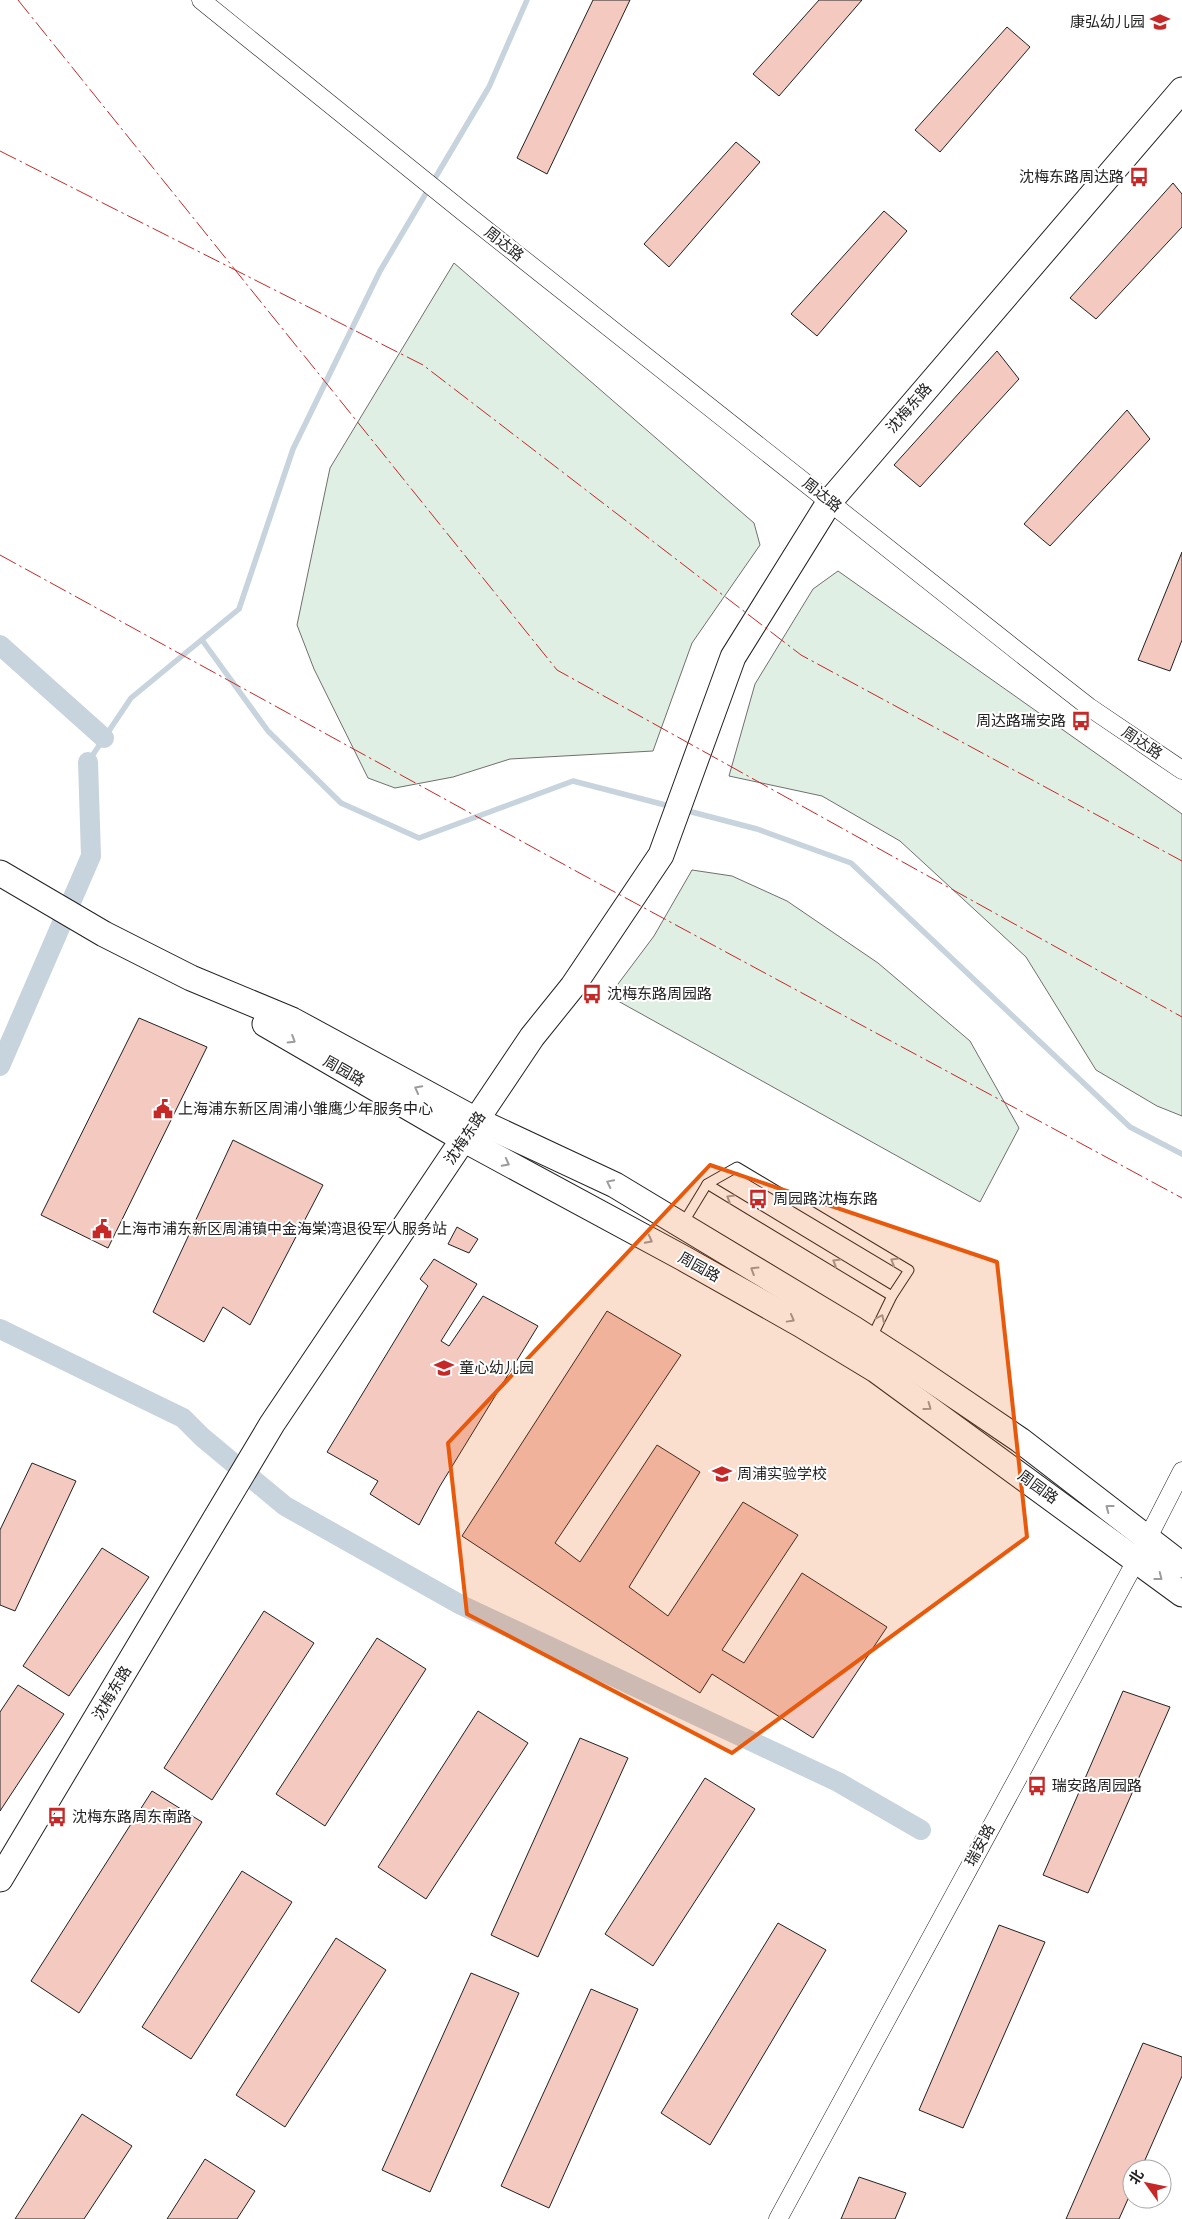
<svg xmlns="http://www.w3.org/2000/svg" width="1182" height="2219" font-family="'Public Sans','Noto Sans SC',sans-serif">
	<rect width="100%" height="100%" fill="#fff"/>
	<!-- green -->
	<g fill="#e0efe3" stroke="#6f6f6f">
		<polygon points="454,263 754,523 760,545 692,643 653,751 510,759 453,777 395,788 368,778 314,669 297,625 330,468"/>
		<polygon points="838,571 1182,814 1182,1116 1157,1106 1096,1070 1026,957 900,841 822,796 729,776 755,684 813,589"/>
		<polygon points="692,870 732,876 787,901 878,963 970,1041 1019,1128 980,1202 609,996 654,936"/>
	</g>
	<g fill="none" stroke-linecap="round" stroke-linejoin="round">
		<!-- stream -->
		<g stroke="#c7d3dd" stroke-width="5.5">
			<polyline points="202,640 268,731 341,803 419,838 573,781 673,807"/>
			<polyline points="88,762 131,698 239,609 293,449 380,271 489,87 527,0"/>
			<polyline points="684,810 757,829 851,863 1130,1127 1182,1154"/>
		</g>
		<!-- canal -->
		<g stroke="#c7d3dd" stroke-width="20">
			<polyline points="0,645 104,738"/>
			<polyline points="0,1066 91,856 88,762"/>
			<polyline points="0,1329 183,1418 202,1437 285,1506 461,1605 838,1782 921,1830"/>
		</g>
	</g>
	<!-- building -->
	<g fill="#f3c9c0" stroke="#222">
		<polygon points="593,0 630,0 547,174 517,158"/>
		<polygon points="819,0 862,0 779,96 753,74"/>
		<polygon points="1007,27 1030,47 940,152 915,130"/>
		<polygon points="736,142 760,162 669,267 644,244"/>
		<polygon points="1173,183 1182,194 1182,227 1096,319 1070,298"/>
		<polygon points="884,211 907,231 817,336 791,314"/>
		<polygon points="997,351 1019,379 920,487 894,465"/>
		<polygon points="1127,410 1150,439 1050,546 1024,524"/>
		<polygon points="1182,552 1182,640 1170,671 1138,660"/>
		<polygon points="139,1018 207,1047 108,1248 41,1215"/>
		<polygon points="233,1140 323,1185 250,1325 223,1307 204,1342 153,1312"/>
		<polygon points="457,1227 478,1239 469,1253 448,1244"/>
		<polygon points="434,1259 477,1284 441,1341 449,1346 483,1296 538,1326 440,1486 419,1525 370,1494 378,1481 327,1452 428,1286 420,1279"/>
		<polygon points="607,1311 681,1355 555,1543 580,1562 657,1445 700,1472 629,1587 668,1616 743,1502 798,1535 722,1650 744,1663 802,1573 887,1627 813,1738 712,1674 700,1693 462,1536"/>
		<polygon points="32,1463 76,1481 15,1611 0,1605 0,1530"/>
		<polygon points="102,1548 149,1577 69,1696 23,1666"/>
		<polygon points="264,1611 314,1643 212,1800 164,1768"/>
		<polygon points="377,1638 426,1669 325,1826 276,1794"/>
		<polygon points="18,1685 64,1714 0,1811 0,1712"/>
		<polygon points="1123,1691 1170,1707 1088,1893 1043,1875"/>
		<polygon points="478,1711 528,1743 426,1899 378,1867"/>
		<polygon points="580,1738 628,1758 538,1957 491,1935"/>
		<polygon points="705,1778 755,1809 653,1966 605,1934"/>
		<polygon points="152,1791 202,1822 79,2013 31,1981"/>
		<polygon points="242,1871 292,1902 191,2059 142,2027"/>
		<polygon points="778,1923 826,1950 710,2145 661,2113"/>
		<polygon points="999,1925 1045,1942 963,2128 919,2110"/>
		<polygon points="336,1938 386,1970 285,2127 236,2095"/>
		<polygon points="471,1973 519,1993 430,2192 382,2170"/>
		<polygon points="591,1989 638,2009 549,2208 501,2186"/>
		<polygon points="1143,2043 1182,2057 1182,2076 1141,2169 1132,2169 1132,2190 1119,2219 1066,2219"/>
		<polygon points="82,2114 132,2146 84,2219 15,2219"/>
		<polygon points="205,2159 255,2191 237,2219 167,2219"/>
		<polygon points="859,2177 906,2193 895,2219 841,2219"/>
	</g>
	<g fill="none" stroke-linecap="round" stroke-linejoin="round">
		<defs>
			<g id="lane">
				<polyline points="707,1184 892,1296"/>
				<polyline points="682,1225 707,1184 737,1167 909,1270 892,1296 871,1339"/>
			</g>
			<g id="street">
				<polyline points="201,0 466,214 1025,657 1089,707 1182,770"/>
				<polyline points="778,2219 1137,1559 1182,1471"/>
			</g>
			<g id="secondary">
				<polyline points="0,873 104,934 191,978 292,1020 476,1120 615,1185 854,1329 908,1364 1020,1440 1182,1565"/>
				<polyline points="265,1024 463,1139 683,1258 800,1324 876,1370 1182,1594"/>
				<polyline points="0,1879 272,1424 532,1037 573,986 661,855 733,657 830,501 1182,90"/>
			</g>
		</defs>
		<!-- lane casing -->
		<use href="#lane" stroke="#222" stroke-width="11"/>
		<!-- street casing -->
		<use href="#street" stroke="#222" stroke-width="19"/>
		<!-- secondary casing -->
		<use href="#secondary" stroke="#222" stroke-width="27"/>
		<!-- lane -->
		<use href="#lane" stroke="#fff" stroke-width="9"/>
		<!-- street -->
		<use href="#street" stroke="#fff" stroke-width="18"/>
		<!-- secondary -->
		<use href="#secondary" stroke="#fff" stroke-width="25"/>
		<!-- power -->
		<g stroke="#c62828" stroke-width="1" stroke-dasharray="18 4 2.5 4" stroke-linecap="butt">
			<polyline points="18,0 557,670 1182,1017"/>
			<polyline points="0,151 423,365 801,655 1182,861"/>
			<polyline points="0,555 585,876 1182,1198"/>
		</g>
	</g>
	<!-- one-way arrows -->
	<defs><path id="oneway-chevron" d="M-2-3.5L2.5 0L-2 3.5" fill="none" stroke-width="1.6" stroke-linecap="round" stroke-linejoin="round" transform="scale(1.25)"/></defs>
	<g stroke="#9c9c9c">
		<use href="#oneway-chevron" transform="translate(292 1040) rotate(32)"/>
		<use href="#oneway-chevron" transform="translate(418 1089) rotate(-152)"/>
		<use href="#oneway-chevron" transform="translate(506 1163) rotate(28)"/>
		<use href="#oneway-chevron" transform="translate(610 1183) rotate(-154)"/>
		<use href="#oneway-chevron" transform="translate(730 1198) rotate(-149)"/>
		<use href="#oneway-chevron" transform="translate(649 1240) rotate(28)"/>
		<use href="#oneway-chevron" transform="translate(894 1261) rotate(-149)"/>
		<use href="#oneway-chevron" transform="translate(836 1262) rotate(-149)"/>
		<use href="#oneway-chevron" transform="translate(754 1270) rotate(-148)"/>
		<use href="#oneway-chevron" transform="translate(881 1318) rotate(-64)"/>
		<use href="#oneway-chevron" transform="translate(791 1319) rotate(29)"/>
		<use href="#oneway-chevron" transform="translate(928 1407) rotate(36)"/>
		<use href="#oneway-chevron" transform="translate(1109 1508) rotate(-143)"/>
		<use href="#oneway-chevron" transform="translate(1159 1577) rotate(38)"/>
	</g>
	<!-- marked area -->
	<path fill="#e8590c" fill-opacity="0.2" stroke="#e8590c" stroke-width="4" stroke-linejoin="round" d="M710 1165 997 1262 1027 1537 732 1753 467 1614 448 1443Z"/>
	<!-- icons -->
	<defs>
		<symbol id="school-bare" viewBox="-9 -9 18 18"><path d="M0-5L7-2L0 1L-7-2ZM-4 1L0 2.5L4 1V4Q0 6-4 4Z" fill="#c62828" stroke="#fff" stroke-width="2.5" paint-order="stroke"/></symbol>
		<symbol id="bus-bare" viewBox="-9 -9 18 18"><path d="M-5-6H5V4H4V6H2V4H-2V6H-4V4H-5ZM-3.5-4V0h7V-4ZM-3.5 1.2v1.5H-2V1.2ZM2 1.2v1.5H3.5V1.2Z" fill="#c62828" stroke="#fff" stroke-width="2.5" paint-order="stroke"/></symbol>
		<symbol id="civic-bare" viewBox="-9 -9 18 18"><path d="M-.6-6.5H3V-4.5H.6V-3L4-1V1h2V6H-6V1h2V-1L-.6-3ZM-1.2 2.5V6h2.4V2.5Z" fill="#c62828" stroke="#fff" stroke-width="2.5" paint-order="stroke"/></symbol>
	</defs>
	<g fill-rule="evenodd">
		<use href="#school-bare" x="1146" y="8" width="28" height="28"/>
		<use href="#bus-bare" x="1125" y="163" width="28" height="28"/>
		<use href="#bus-bare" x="1067" y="707" width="28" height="28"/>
		<use href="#bus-bare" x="578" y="980" width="28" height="28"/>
		<use href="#civic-bare" x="149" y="1095" width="28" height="28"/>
		<use href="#bus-bare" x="744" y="1185" width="28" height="28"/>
		<use href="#civic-bare" x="88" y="1215" width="28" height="28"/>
		<use href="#school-bare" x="430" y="1354" width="28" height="28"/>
		<use href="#school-bare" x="708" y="1460" width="28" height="28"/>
		<use href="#bus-bare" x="1023" y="1772" width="28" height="28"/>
		<use href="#bus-bare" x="43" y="1803" width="28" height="28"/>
	</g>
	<g text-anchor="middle" stroke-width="4" stroke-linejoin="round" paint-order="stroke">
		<!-- poi labels -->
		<g font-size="15" fill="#222" stroke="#fff" text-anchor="start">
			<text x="1145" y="27" text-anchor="end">康弘幼儿园</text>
			<text x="1124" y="182" text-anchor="end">沈梅东路周达路</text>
			<text x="1066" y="726" text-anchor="end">周达路瑞安路</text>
			<text x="607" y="999">沈梅东路周园路</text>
			<text x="178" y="1114">上海浦东新区周浦小雏鹰少年服务中心</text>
			<text x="773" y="1204">周园路沈梅东路</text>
			<text x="117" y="1234">上海市浦东新区周浦镇中金海棠湾退役军人服务站</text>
			<text x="459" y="1373">童心幼儿园</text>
			<text x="737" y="1479">周浦实验学校</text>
			<text x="1052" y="1791">瑞安路周园路</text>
			<text x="72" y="1822">沈梅东路周东南路</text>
		</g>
		<!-- street labels -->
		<g font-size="15" fill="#222" stroke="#fff">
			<text transform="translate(504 244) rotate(38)" y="5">周达路</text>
			<text transform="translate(909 408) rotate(-49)" y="5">沈梅东路</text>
			<text transform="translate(822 495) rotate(38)" y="5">周达路</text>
			<text transform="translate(1142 743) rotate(34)" y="5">周达路</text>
			<text transform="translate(344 1071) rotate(30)" y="5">周园路</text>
			<text transform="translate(465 1138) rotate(-56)" y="5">沈梅东路</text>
			<text transform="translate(699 1267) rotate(29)" y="5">周园路</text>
			<text transform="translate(1038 1487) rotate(36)" y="5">周园路</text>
			<text transform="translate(112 1693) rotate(-59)" y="5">沈梅东路</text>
			<text transform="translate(980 1845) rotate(-62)" y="5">瑞安路</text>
		</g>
	</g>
	<!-- north arrow -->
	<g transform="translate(1147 2184) rotate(303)"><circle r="24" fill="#ffffff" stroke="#a7a7a7"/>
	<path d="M0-4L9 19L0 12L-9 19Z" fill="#c62828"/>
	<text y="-8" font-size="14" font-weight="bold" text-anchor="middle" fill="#222222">北</text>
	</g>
</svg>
